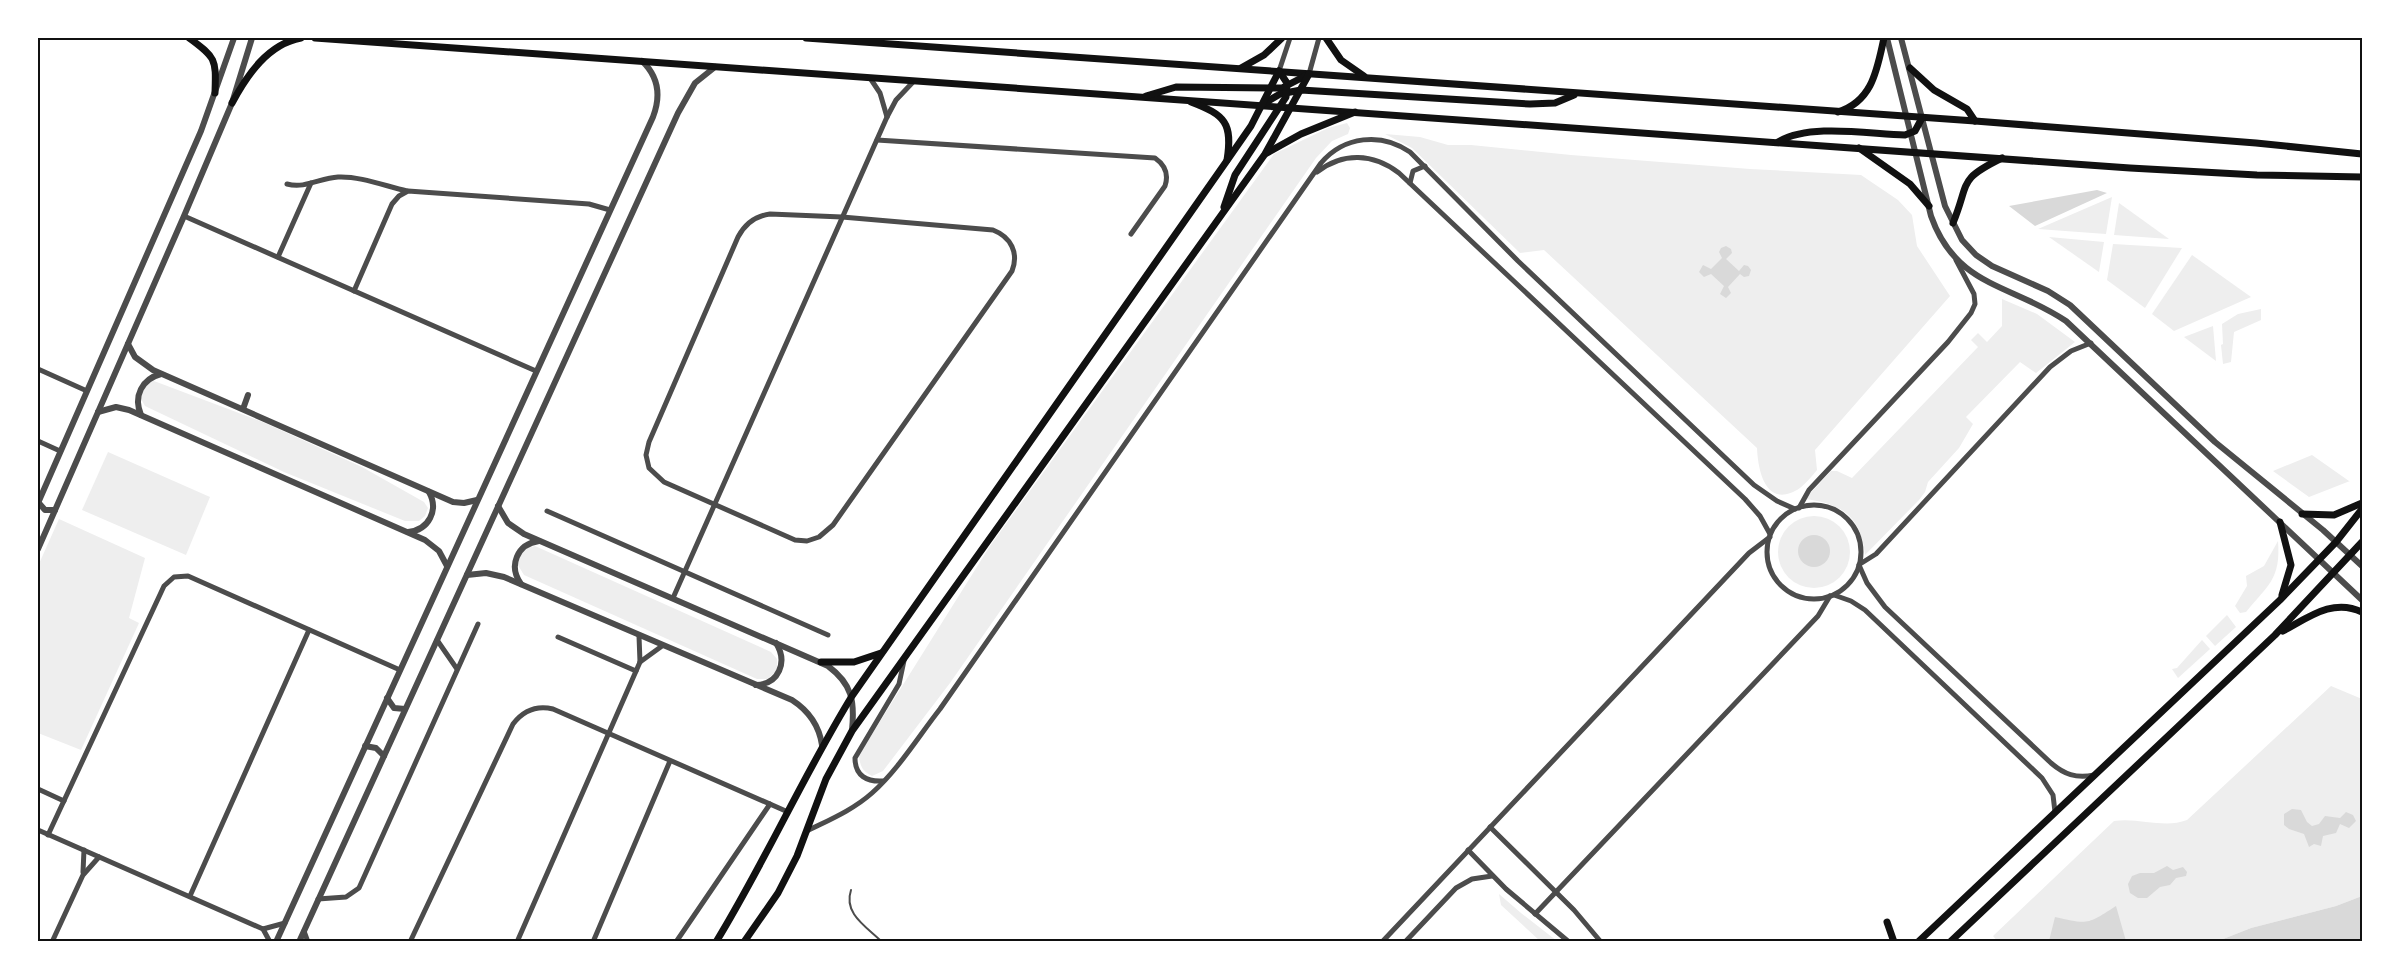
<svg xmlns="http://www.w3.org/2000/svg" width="2400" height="979" font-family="'Archivo Narrow',sans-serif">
	<rect width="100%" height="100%" fill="#fff"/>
	<!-- green -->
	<g fill="#eee">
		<path d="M1347 123 1350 128 1348 134 1332 141 1316 158 950 683 883 771 872 776C862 771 860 766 859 755L990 546 1274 154 1328 128Z"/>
		<path d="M1385 134 1420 137 1448 145H1471L1571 155 1750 169 1861 175 1898 200 1912 215 1917 246 1950 296 1815 450 1817 470C1812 476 1806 483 1800 488 1767 510 1758 473 1757 448L1544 250 1520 253 1412 148Z"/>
		<polygon points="2112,197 2106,234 2038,229"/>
		<polygon points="2119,203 2169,239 2114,235"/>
		<polygon points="2049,237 2104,242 2099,272"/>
		<polygon points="2113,244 2182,248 2145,308 2107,280"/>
		<polygon points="2192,255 2251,297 2174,331 2152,314"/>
		<path d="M2002 299 2037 314 2075 342 2036 373 2020 362 1966 417 1973 424 1959 448 1928 482 1925 492 1919 500 1865 555C1861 516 1842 504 1805 499L1831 471H1837L1852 478 1978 347 1971 340 1978 333 1987 342 2002 326Z"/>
		<polygon points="2261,309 2261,320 2234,332 2231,362 2223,364 2221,345 2223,344 2222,324 2238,314"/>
		<polygon points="2213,326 2216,361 2184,337"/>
		<polygon points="154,381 265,423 362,467 424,502 428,508 425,516 419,521 405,521 284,472 145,406 140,397 147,383"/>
		<polygon points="108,452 210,497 186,555 82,510"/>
		<polygon points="2312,455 2349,481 2350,481 2309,497 2273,471"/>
		<circle cx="1814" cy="552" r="36"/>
		<polygon points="59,519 145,558 129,618 139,623 81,750 38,733 38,566"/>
		<path d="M2278 541C2281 579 2268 585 2246 612L2240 613 2235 606 2247 586 2246 576 2264 566Z"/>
		<polygon points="535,546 771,652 777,659 777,671 767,679 757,679 524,575 516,562 523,549"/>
		<polygon points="2227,615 2236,627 2215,646 2206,636"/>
		<polygon points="2202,640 2210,649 2178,678 2172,669 2177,668"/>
		<path d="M2331 686 2362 699V896L2336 906 2251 928 2218 941 1998 942 1993 936 2114 821C2138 817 2164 829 2187 820Z"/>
		<polygon points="1499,894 1521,913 1557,941 1540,941 1501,905"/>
	</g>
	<!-- water -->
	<g fill="#d9d9d9">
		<polygon points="2097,190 2107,193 2035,226 2009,206"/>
		<polygon points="1726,246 1731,249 1732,253 1726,259 1739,271 1744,265 1748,266 1751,270 1749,276 1744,277 1740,274 1728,287 1731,293 1726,298 1720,294 1724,286 1711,274 1704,277 1699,272 1703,265 1711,269 1722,258 1719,252 1721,248"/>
		<circle cx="1814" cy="551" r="16"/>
		<polygon points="2292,809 2301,810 2307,822 2312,826 2319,824 2325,816 2340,818 2346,812 2353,815 2356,821 2349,828 2340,824 2336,833 2323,836 2321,846 2314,844 2309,847 2304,834 2289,829 2284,825 2284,814"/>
		<polygon points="2167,866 2173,870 2183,867 2187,872 2186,876 2176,878 2170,885 2160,887 2147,898 2138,898 2130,893 2128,884 2132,876 2140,873 2154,873"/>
		<polygon points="2362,896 2362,941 2218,941 2251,928 2336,906"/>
		<path d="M2116 906 2126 941H2049L2055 917C2089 925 2088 924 2116 906Z"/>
	</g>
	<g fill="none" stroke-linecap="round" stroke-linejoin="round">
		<!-- service -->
		<path stroke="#4c4c4c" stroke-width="2" d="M851 890C843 914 867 927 882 942"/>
		<!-- minor -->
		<g stroke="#4c4c4c" stroke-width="5">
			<polyline points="1279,71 1290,38"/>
			<polyline points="1309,74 1319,38"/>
			<polyline points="870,78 880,93 887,117"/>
			<path d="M877 140 1155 158C1165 165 1169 174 1165 186L1131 234"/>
			<path d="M1317 172C1343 152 1373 153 1399 173L1745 499 1760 516 1770 534"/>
			<polyline points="1410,183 1413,171 1425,166"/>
			<path d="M287 184C305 189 320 178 338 177 360 176 385 186 407 191"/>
			<path d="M770 214 842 217 993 230C1011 237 1019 253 1012 271L833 525 819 537 807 541 795 540 664 482 649 468 646 455 649 442 738 237C745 224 755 216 770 214Z"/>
			<polyline points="184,216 536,371"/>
			<polyline points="278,257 311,183"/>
			<polyline points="354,291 392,204 399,196 408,191 589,204 610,210"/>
			<polyline points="38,369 87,391"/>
			<polyline points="38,441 60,451"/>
			<circle cx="1814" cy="552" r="47"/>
			<polyline points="1799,508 1809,490 1948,342 1971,313 1975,304 1974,294 1956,260"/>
			<polyline points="547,511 828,635"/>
			<polyline points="1860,564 1876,554 2050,367 2071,351 2091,343"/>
			<path d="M1859 565 1867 583 1885 607 2051 763C2064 774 2076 779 2094 775"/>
			<polyline points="1834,595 1851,601 1865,610 2042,778 2053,795 2055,812"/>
			<polyline points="673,598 887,117 896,100 914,81"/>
			<polyline points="558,637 636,671"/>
			<polyline points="437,640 457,669"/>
			<polyline points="640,662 662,646"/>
			<path d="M883 781C867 782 855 776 855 758L899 684 905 656"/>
			<polyline points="38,789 64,801"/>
			<polyline points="1490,827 1574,910 1601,942"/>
			<polyline points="38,830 263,929 285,923"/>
			<path d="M807 831C829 820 853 810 872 793 898 770 918 737 940 709L1321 163C1344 136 1381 132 1410 152L1518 261 1754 485 1777 501 1795 509"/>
			<polyline points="48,835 164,586 174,577 188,576 400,670"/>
			<polyline points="1468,850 1506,889 1569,942"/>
			<polyline points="83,872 84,850"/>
			<polyline points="190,896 309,630"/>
			<polyline points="318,899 346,897 359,888 478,624"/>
			<polyline points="1535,914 1818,616 1830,596"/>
			<polyline points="263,929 270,942"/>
			<polyline points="304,931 308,942"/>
			<polyline points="52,942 83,875 99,857"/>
			<path d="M410 942 513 724C523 711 536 705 553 709L788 812"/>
			<polyline points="517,942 640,662 639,636"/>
			<polyline points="593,942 670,761"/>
			<polyline points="676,942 770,804"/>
			<polyline points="1382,942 1749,553 1770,537"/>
			<polyline points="1405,942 1456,888 1472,879 1492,876"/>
		</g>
		<!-- tertiary -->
		<g stroke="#4c4c4c" stroke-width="6">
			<path d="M1887 38 1931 216C1956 287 2011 284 2066 321L2362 600"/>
			<polyline points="1901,38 1945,206 1962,240 1976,255 1992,266 2048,291 2070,305 2215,442 2323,530 2362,566"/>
			<polyline points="128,344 135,357 153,370 453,502 464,503 477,500"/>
			<polyline points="243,409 248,395"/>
			<polyline points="98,412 116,407 129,410 425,540 439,551 447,566"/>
			<path d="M141 415C133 396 142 379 161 374"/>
			<polyline points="38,502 45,510 55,510"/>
			<polyline points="38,503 201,131 234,38"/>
			<path d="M498 506 508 523 524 534 828 666C852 684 855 701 852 730"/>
			<path d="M408 532C429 530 439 510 429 492"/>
			<polyline points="38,549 184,216 232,103 252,38"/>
			<path d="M467 575 486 573 504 577 792 700C809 711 819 725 822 745"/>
			<path d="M521 584C508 566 517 544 539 541"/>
			<path d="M756 685C779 684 788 662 776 643"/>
			<polyline points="387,698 394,708 405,709"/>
			<polyline points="365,746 376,748 384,756"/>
			<path d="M276 942 653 117C661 96 659 77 642 61"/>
			<polyline points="299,942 678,113 695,83 715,67"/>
		</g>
		<!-- secondary -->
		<g stroke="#111" stroke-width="7">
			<path d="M189 38C217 58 216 60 215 93"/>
			<polyline points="315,38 2130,168 2257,175 2362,177"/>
			<polyline points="806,38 1975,121 2256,143 2362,154"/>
			<polyline points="1326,38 1341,60 1364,76"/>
			<polyline points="1241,68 1264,55 1282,38"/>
			<polyline points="1910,68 1934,90 1967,109 1975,121"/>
			<polyline points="1146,96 1176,87 1282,88 1309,74"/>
			<path d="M1191 102C1225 115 1233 123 1227 160"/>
			<path d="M232 103C247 75 268 44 301 38"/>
			<polyline points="1263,104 1280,94 1301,90 1530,104 1555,103 1574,95"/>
			<path d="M1838 112C1873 101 1877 69 1884 38"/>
			<path d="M1778 142C1810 123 1868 134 1905 135L1915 131 1922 118"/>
			<polyline points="1859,148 1910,184 1929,206"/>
			<polyline points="1267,153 1301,134 1355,112"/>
			<polyline points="1224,207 1235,175 1286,97 1287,83 1279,71"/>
			<path d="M1953 223C1970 182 1957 180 2002 158"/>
			<polyline points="2302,514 2334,515 2362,503"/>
			<polyline points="2280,522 2291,565 2282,595"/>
			<path d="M2283 631C2309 617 2333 598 2362 612"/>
			<polyline points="821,662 854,662 881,653"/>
			<polyline points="1887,922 1894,942"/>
			<path d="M716 942C765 862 803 776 852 696L1226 162 1251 126 1279 71"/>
			<polyline points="744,942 778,893 797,856 826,779 852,731 1265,154 1309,74"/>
			<polyline points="1918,942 2280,600 2336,542 2362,509"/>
			<polyline points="1950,942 2275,635 2362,542"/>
		</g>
	</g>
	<!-- border -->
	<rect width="2400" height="979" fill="none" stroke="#ffffff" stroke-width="78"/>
	<rect x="39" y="39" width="2322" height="901" fill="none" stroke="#111" stroke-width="2"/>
</svg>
